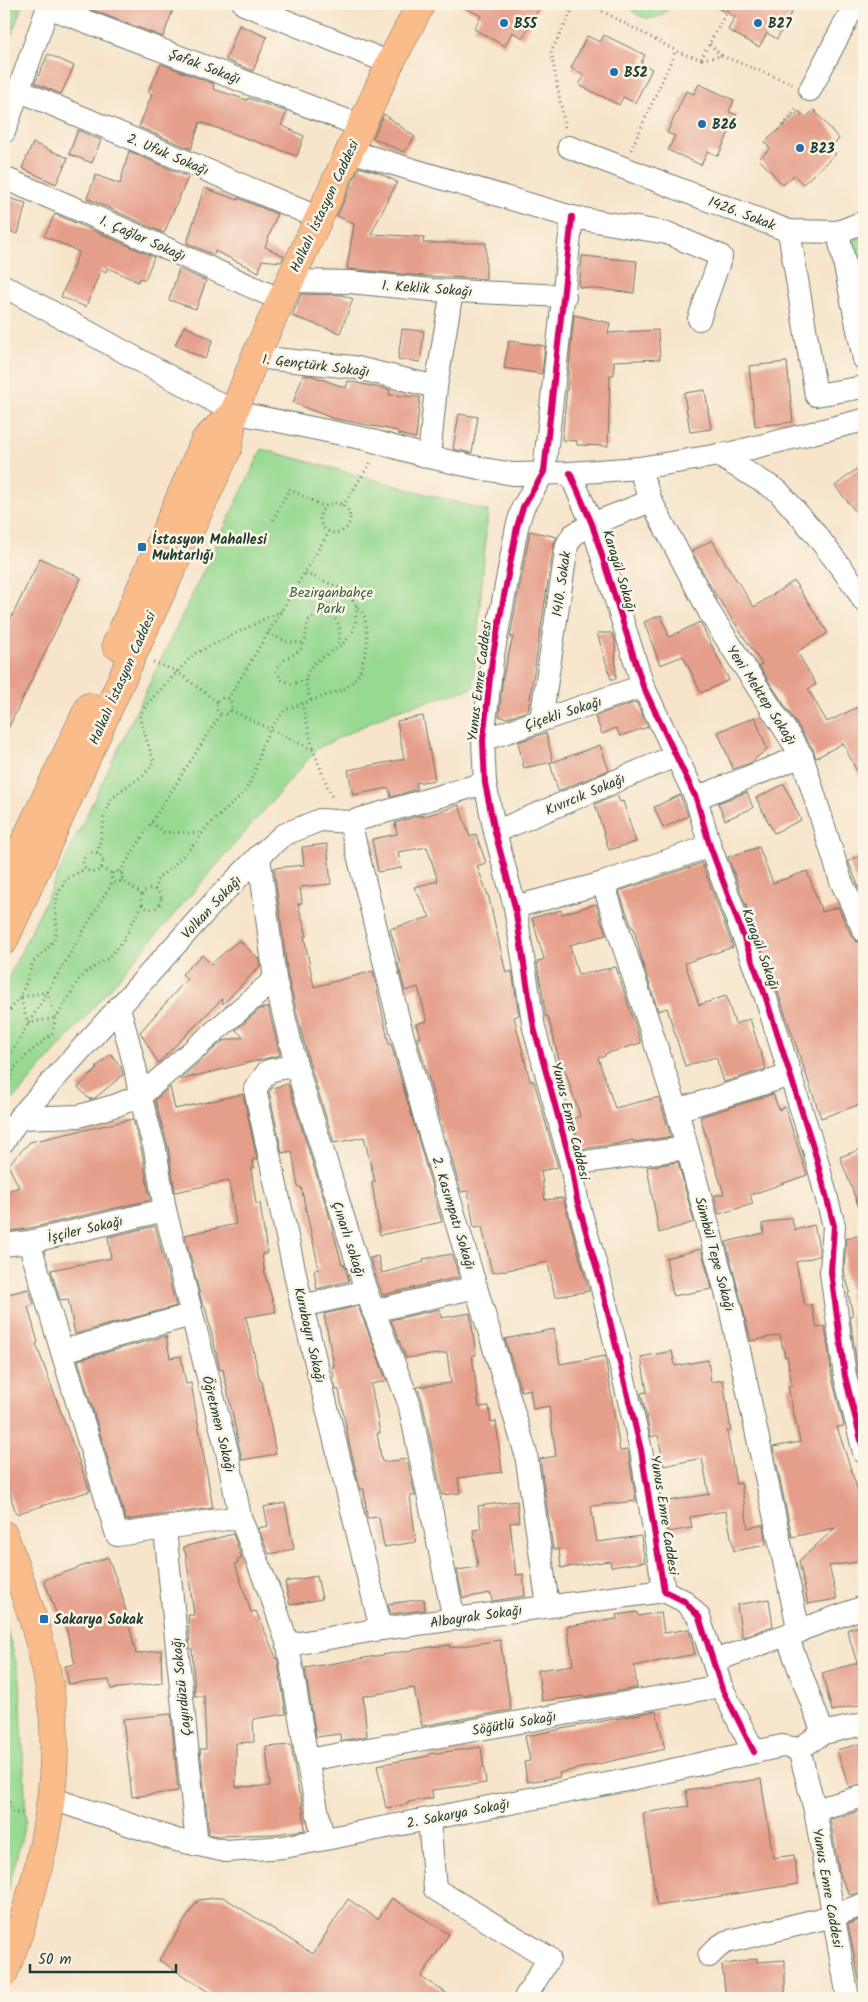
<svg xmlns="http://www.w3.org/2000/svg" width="868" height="2002" font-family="Kalam,sans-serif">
	<rect width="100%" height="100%" fill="#fcf5e5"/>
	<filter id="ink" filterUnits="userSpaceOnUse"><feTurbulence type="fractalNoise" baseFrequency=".02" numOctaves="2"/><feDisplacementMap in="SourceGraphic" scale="10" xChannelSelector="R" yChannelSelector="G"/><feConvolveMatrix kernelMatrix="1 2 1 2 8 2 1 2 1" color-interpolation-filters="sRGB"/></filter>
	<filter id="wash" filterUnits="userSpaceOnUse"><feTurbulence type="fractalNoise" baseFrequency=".0096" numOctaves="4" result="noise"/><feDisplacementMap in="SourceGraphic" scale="20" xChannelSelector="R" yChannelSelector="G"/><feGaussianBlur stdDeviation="1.12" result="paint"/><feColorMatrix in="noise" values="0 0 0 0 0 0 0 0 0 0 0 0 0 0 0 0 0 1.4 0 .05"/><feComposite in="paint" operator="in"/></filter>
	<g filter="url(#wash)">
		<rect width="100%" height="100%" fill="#f7e4cb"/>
		<!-- green -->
		<g fill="#96d991" stroke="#5a8b62">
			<polygon points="4,4 23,4 4,54"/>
			<path d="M627 4H671C662 24 637 22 627 4Z"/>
			<polygon points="864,238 864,306 852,240"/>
			<polygon points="262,449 488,511 473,688 394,711 318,748 14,1099 4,1097 4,987"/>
			<polygon points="4,1617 20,1678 26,1820 4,1906"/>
		</g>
		<g id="blocks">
			<!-- building -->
			<g fill="#e59e8a">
				<polygon points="76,4 175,4 163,37"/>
				<polygon points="458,4 541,4 523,38 512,32 505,46 474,29 481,16"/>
				<polygon points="710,4 796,4 777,39 767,33 759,47 728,30 735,17"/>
				<polygon points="239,25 267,37 253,71 226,60"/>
				<polygon points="604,35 645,55 641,63 652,69 635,103 623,97 619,105 579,85 585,75 571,68 587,36 600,42"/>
				<polygon points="48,54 74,66 61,94 35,83"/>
				<polygon points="161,64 214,84 213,89 247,100 248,98 287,112 281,125 304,136 297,156 200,122 191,149 139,127 152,94 148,92"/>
				<polygon points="699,84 734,100 729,112 737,115 718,156 708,151 701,165 668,150 675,136 667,133 686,91 694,94"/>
				<polygon points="814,110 839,139 830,148 836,154 803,184 794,175 783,185 759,159 770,149 765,142 799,111 805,118"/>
				<polygon points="384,114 415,137 404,152 373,138"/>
				<polygon points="78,130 101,140 92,163 69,154"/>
				<polygon points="33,143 68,158 56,184 22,168"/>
				<polygon points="129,151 188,177 164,233 87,198 96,175 120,184"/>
				<polygon points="359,167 379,173 397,182 371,234 424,237 423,243 486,243 486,279 424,276 347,269 354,224 337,216"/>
				<polygon points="204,188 238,200 238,198 277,214 265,247 284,256 281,262 262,260 259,272 215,251 214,255 187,243"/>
				<polygon points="4,197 26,203 18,234 4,230"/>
				<polygon points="55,214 154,257 145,280 140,278 138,282 108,268 106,272 101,269 86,307 61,297 79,252 44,236"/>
				<polygon points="582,256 637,261 634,293 579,287"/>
				<polygon points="179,269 206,281 196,309 169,300"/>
				<polygon points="301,294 342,295 353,299 340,333 292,316"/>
				<polygon points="574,315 610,323 608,333 658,330 660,359 614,361 614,375 610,375 608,446 577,445 577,441 562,440"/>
				<polygon points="184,326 213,340 205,359 175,345"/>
				<polygon points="402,329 424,331 420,362 398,359"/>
				<polygon points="509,341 545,346 542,374 504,368"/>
				<polygon points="787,362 793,422 755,426 749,366"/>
				<polygon points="303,375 313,376 346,388 348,381 390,390 389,395 420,397 416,438 398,434 398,431 332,418 293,403"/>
				<polygon points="705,390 711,429 690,432 684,393"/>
				<polygon points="459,414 478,417 472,453 453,449"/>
				<polygon points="864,463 864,522 835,486"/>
				<polygon points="530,531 557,537 554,543 528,711 507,718 499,716 503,676 513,637 510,637"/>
				<polygon points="712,540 726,564 754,607 794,581 828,633 797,652 816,684 808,689 827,722 864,704 864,786 843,743 816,758 813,749 759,666 762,664 712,589 692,551"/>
				<polygon points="40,558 81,578 4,737 4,633"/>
				<polygon points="661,615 669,637 700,622 729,680 701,693 683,656 660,665 644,622"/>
				<polygon points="597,633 612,633 615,640 616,679 611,679"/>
				<polygon points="636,702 648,727 620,736 616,728 602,734 595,716"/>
				<polygon points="423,716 435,780 416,783 417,789 391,797 389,788 353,795 348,770 404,759 397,721"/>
				<polygon points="755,717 767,749 750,763 733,769 718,732"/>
				<polygon points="546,733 553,762 600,745 609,770 558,791 550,763 552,762 524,768 518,742"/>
				<polygon points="784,784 801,820 774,833 756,798"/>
				<polygon points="747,792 753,808 725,820 718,803"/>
				<polygon points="617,795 620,802 623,801 636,842 609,850 595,804"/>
				<polygon points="680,795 688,816 663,828 654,807"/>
				<polygon points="459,805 470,837 476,834 486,863 477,866 489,898 506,973 512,971 519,1015 514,1017 530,1081 534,1081 558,1167 541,1171 545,1200 563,1198 589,1291 555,1297 548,1262 492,1273 482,1227 474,1228 468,1191 461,1192 417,1038 420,1037 416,1024 427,1021 418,987 405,991 398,964 400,963 390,929 430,917 414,887 438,881 427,847 398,852 401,868 378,872 372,839 397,834 395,823 421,815 422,817"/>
				<polygon points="327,844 331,884 300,887 302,903 298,904 307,936 304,936 314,987 373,971 389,1044 391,1044 442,1222 380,1235 372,1182 375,1182 364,1137 334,1143 309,1062 288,977 274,868 304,865 302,847"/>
				<polygon points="759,847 773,883 807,871 822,912 838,907 852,937 857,942 864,944 864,1103 821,1118 777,990 728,857"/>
				<polygon points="864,854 864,900 848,861"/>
				<polygon points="702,863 733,947 685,963 699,1005 726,996 735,1024 750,1019 766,1069 724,1082 716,1057 685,1066 667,1008 658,1011 642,961 634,928 632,928 619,891"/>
				<polygon points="596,904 606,935 570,945 578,975 616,967 641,1043 605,1054 605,1056 598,1058 615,1108 659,1097 671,1137 633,1142 633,1140 618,1144 581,1149 572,1119 580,1116 564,1067 561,1068 548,1016 546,1017 537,962 544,959 532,918 561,910 562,914"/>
				<polygon points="239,940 259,959 260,966 223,1004 222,999 158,1063 140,1032 187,979 182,974 202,955 211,964"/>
				<polygon points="268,1007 280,1055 179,1080 223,1041 243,1037 236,1030 260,1009"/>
				<polygon points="111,1054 121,1067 123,1075 95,1098 89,1099 78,1087 97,1069 96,1067"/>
				<polygon points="288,1084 328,1212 342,1264 344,1264 349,1281 317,1289 314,1270 319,1269 301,1187 298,1187 292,1151 282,1153 269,1092 272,1088"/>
				<polygon points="170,1087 175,1109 243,1094 257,1159 252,1160 254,1168 251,1169 256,1204 260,1203 267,1253 262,1254 265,1275 276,1312 246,1317 260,1381 262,1381 276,1454 242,1460 223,1369 220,1370 205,1306 203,1307 185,1235 236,1224 229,1181 175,1192 168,1147 155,1100"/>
				<polygon points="773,1094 779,1110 785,1107 807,1175 750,1195 753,1204 719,1214 714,1196 724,1194 700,1117"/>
				<polygon points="133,1119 142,1152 150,1200 26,1229 4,1232 4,1192 19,1187 8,1165 30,1142"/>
				<polygon points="864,1148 864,1218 863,1218 840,1157"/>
				<polygon points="678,1162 694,1222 659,1233 647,1167"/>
				<polygon points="791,1217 795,1230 814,1225 819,1247 819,1256 796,1262 805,1306 811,1304 817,1328 825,1326 832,1378 844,1426 837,1427 862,1503 864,1501 864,1561 829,1566 837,1599 808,1604 799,1561 835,1528 792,1537 773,1447 800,1442 788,1387 792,1386 787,1356 785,1357 780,1335 751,1341 726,1242 764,1233 762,1224"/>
				<polygon points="155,1226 176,1306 75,1334 68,1299 60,1300 51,1270 111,1258 108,1237"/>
				<polygon points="864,1234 864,1399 858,1374 850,1316 853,1315 848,1293 850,1292 844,1272 846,1239"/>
				<polygon points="701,1249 712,1289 673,1296 666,1258"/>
				<polygon points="452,1254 459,1277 382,1295 370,1258 378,1256 382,1273 424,1262 423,1259"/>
				<polygon points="29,1289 34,1305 28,1307 38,1343 36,1344 90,1491 16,1514 4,1472 4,1295"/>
				<polygon points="358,1306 387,1381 371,1384 380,1433 377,1433 382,1462 407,1459 415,1496 410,1496 416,1542 384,1547 379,1517 367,1518 367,1516 364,1489 360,1489 349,1442 339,1390 336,1390 332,1367 334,1366 324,1314"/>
				<polygon points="440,1309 441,1318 470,1313 476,1355 472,1355 479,1407 489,1406 491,1422 496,1421 502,1472 458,1478 460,1493 442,1495 422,1400 417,1387 451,1383 447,1353 406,1358 391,1320"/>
				<polygon points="554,1329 560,1364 605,1356 620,1451 627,1450 628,1452 636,1501 591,1506 597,1542 641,1536 645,1562 611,1567 610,1561 561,1568 559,1549 553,1549 540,1459 556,1456 549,1406 533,1409 530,1389 521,1391 505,1339"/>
				<polygon points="166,1336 170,1358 181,1356 186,1384 191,1383 213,1508 126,1520 78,1360"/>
				<polygon points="672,1351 675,1366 708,1360 711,1382 723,1380 731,1431 727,1431 736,1484 741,1483 748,1528 763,1525 766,1545 734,1551 726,1511 690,1517 692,1528 668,1532 663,1502 709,1494 702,1458 664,1466 658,1435 651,1437 641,1393 647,1392 641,1357"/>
				<polygon points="517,1501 519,1522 510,1523 516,1575 523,1574 525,1596 492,1601 491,1593 463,1598 457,1570 478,1567 473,1530 481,1529 478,1506"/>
				<polygon points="285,1503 294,1549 269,1554 258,1528 268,1526 264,1507"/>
				<polygon points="233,1534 242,1559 237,1560 238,1563 235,1564 251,1612 256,1611 278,1662 286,1714 253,1719 254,1742 236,1743 236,1787 270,1786 266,1747 291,1745 299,1794 300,1794 302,1801 305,1830 276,1834 218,1836 209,1834 200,1749 206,1749 204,1696 195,1696 192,1649 190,1649 188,1615 194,1615 186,1555 183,1547"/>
				<polygon points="108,1557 122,1595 136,1654 161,1650 162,1683 111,1689 109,1680 69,1684 65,1666 75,1664 63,1616 58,1618 44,1580"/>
				<polygon points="317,1576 322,1599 290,1605 285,1582"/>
				<polygon points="424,1599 425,1610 391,1614 388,1604"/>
				<polygon points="769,1599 773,1626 742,1637 737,1605"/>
				<polygon points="637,1612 638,1616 661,1612 664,1633 689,1629 695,1654 634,1666 637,1688 583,1697 583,1696 542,1701 538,1670 573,1665 567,1626 617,1619 616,1615"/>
				<polygon points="864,1625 864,1704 832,1711 822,1673 857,1663 847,1630"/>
				<polygon points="500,1640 511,1710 422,1726 414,1688 363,1696 367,1736 341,1741 340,1734 316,1737 305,1668 430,1647 450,1645 450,1648"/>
				<polygon points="656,1711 665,1749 559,1773 560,1777 527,1782 524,1762 530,1761 525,1736"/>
				<polygon points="171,1714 178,1791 132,1797 123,1719"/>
				<polygon points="864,1743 864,1783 849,1787 837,1750"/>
				<polygon points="481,1747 486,1783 432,1790 433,1798 408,1802 408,1804 386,1808 377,1765 429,1756 429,1754"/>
				<polygon points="761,1779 773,1858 794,1855 798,1884 657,1906 643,1813 689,1806 686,1790"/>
				<polygon points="864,1810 864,1891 850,1895 840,1876 830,1819"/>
				<polygon points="223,1897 313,1954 348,1899 378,1919 392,1898 449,1934 421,1977 454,1998 218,1998 159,1960 198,1900"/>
				<polygon points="864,1918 864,1995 862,1995 848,1924"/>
				<polygon points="757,1958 757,1962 785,1960 785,1998 726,1998 722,1965"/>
			</g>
		</g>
	</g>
	<g filter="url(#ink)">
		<use href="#blocks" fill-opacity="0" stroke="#6b7769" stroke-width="1"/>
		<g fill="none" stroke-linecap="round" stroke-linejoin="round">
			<defs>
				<g id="minor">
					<polyline points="244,4 390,63"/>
					<polyline points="48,7 361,126"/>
					<polyline points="18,90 319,218"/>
					<polyline points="810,90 855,4"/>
					<polyline points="4,132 49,4"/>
					<polyline points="569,147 789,231 838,232 864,222"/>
					<polyline points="350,151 572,217 667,233 721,256 699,319"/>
					<polyline points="4,178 114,225 281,300"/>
					<polyline points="572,217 544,472 523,507 517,527 492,660 483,740 485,783 495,832 515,907 534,1028 571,1164 577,1200 600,1280 641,1450 664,1591 684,1601 699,1617 721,1686 754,1752"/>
					<polyline points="789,231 816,395 864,387"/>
					<polyline points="838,232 864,359"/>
					<polyline points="290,281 350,282 431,290 565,296"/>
					<polyline points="4,286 234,412 366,439 429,457 484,469 513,474 570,473 639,468 732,453 864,420"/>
					<polyline points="255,357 353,367 436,387"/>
					<polyline points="718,455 778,491 814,532 855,586 864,601"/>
					<polyline points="429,457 436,387 452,291"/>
					<polyline points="639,468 651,501 711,615 802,756 841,881 864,931"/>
					<polyline points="570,473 592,524 643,686 696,798 710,846 765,995 815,1153 834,1226 831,1272 845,1376 864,1452"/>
					<polyline points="541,720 567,545 573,535 592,524 651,501"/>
					<polyline points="483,740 643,686"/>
					<polyline points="696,798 802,756"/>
					<polyline points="350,822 400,1026 426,1121 526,1454 548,1606"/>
					<polyline points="495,832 675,756"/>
					<polyline points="259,856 275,979 296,1065 366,1291 409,1403 454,1619"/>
					<polyline points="603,883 677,1110 730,1307 799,1632"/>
					<polyline points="515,907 603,883 710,846"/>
					<polyline points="119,1007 135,1067 140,1096 155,1149 165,1210 227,1451 240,1517 275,1606 288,1645 307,1760 323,1839"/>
					<polyline points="296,1065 268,1071 255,1089 302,1306 381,1629"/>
					<polyline points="677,1110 791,1075"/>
					<polyline points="19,1118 79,1116 117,1105 140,1096 275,979"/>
					<polyline points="4,1141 19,1118 215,901 259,856 283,835 320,820 350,822 485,783"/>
					<polyline points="571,1164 686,1148"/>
					<polyline points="29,1242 117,1535 240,1517"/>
					<polyline points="4,1245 29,1242 165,1210"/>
					<polyline points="302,1306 366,1291"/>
					<polyline points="373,1311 476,1287"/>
					<path d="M62 1351C105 1340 148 1326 192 1315"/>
					<polyline points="165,1529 197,1845"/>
					<polyline points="787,1636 823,1733"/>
					<polyline points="288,1645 381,1629 664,1591"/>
					<polyline points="714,1661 864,1607"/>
					<polyline points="799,1749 815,1810 848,1998"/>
					<polyline points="307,1760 721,1686"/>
					<polyline points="50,1798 176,1840 226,1851 284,1847 622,1781 782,1746 799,1749 823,1733 864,1724"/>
					<polyline points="815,1810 864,1796"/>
					<polyline points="429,1819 435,1889 549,1958 525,1998"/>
					<polyline points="709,1956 718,1947 726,1942 833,1916 864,1904"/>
				</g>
				<g id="major">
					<polyline points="116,645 205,440 234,412"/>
					<polyline points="4,885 89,707"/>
					<polyline points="4,941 147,623 228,448 234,412 255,357 390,63 421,4"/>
					<path d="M4 1535C25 1592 47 1653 53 1714 60 1802 36 1892 4 1973"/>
				</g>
			</defs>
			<!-- minor casing -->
			<use href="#minor" stroke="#6b7769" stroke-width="24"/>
			<!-- major casing -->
			<use href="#major" stroke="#6b7769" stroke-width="29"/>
			<!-- path -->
			<g stroke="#6b7769" stroke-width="3" stroke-dasharray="1 4" stroke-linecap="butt">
				<polyline points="589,4 680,53 701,59 731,4"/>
				<polyline points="710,44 721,56"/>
				<polyline points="702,59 722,56 793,84"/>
				<polyline points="783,126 797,107"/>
				<polyline points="565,127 551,52 575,4"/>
				<polyline points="631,150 676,50"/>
				<circle cx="335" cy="518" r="15"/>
				<polyline points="343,506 371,462"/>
				<polyline points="273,520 289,489 325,507"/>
				<polyline points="268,633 285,641 304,643"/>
				<polyline points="153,662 176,671 217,702"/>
				<path d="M306 680 292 684 282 680 276 671C282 655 295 658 303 646 307 638 306 630 308 621 329 602 347 623 337 646"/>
				<circle cx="224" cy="706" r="8"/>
				<polyline points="228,699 329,532"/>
				<path d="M311 700C292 659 332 660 350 636 356 628 356 615 357 606"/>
				<polyline points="302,703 313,749"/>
				<polyline points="231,710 313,750 333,800"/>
				<polyline points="151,823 164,832 202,833"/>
				<circle cx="93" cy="862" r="10"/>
				<polyline points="98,853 104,818 111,800 120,791 144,775 154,762 140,720 141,713 147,704 194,654 281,611"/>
				<polyline points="101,868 112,874"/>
				<circle cx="117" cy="877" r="5.5"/>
				<polyline points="120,872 221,713"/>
				<polyline points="121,880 142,894"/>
				<circle cx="151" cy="899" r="10"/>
				<polyline points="155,890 158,878 172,867 197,841 206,828 245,792 255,771 262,746 270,729 285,710 347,688 359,674 367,648 367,630 364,615 347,593 336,586 304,573"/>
				<polygon points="47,992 56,1018 28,1023 20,997"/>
				<polyline points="4,1029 9,1011 20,997 26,983 33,962 48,948 54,939 57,926 55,908 58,894 66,879 85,869"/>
				<polyline points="4,1065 113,881"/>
				<polyline points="4,1100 14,1068 29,1053 52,1034 56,1018 78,981 85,973 107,959 122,943 142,905"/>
				<polyline points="4,1788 13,1813 26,1813"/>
			</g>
			<!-- minor -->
			<use href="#minor" stroke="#fff" stroke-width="22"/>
			<!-- major -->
			<use href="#major" stroke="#fabc8b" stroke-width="28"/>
			<defs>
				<g id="cycleway">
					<polyline points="572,217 544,472 523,507 517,527 492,660 483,740 485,783 495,832 515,907 534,1028 571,1164 577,1200 600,1280 641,1450 664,1591 684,1601 699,1617 721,1686 754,1752"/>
					<polyline points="570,473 592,524 643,686 696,798 710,846 765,995 815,1153 834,1226 831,1272 845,1376 864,1452"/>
				</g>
			</defs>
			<!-- cycleway casing -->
			<use href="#cycleway" stroke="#fcf5e5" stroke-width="9"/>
			<!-- cycleway -->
			<use href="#cycleway" stroke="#d6006c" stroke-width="6"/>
		</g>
	</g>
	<!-- markers -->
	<g fill="#1f6fb2" stroke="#fcf5e5" stroke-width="2">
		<circle cx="504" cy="23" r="5"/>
		<circle cx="758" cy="23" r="5"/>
		<circle cx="614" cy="72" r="5"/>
		<circle cx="702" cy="124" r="5"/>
		<circle cx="800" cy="148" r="5"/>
		<rect x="137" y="542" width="10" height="10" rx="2.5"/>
		<rect x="39" y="1614" width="10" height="10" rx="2.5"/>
	</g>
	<g text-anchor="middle" stroke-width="5" stroke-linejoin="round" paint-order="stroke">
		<!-- poi labels -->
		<g font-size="14" font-weight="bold" fill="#1f3d34" stroke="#fcf5e5" text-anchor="start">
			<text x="514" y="28">B55</text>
			<text x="768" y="28">B27</text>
			<text x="624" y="77">B52</text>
			<text x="712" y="129">B26</text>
			<text x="810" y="153">B23</text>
			<text x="152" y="544">İstasyon Mahallesi<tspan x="152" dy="16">Muhtarlığı</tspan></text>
			<text x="54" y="1624">Sakarya Sokak</text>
		</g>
		<!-- street labels -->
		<g font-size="14" fill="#1f3d34" stroke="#fcf5e5">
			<text transform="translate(205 66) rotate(21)" y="5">Şafak Sokağı</text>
			<text transform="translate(168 154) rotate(23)" y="5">2. Ufuk Sokağı</text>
			<text transform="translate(324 206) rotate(-65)" y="5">Halkalı İstasyon Caddesi</text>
			<text transform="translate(742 213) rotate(21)" y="5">1426. Sokak</text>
			<text transform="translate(143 238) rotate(24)" y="5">1. Çağlar Sokağı</text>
			<text transform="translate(427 288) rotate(4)" y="5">1. Keklik Sokağı</text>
			<text transform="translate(316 365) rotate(7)" y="5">1. Gençtürk Sokağı</text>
			<text transform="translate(620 571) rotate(73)" y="5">Karagül Sokağı</text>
			<text transform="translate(561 584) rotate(-82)" y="5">1410. Sokak</text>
			<text transform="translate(122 678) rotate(-66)" y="5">Halkalı İstasyon Caddesi</text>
			<text transform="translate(479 681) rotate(-83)" y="5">Yunus Emre Caddesi</text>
			<text transform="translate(762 695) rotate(57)" y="5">Yeni Mektep Sokağı</text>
			<text transform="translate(563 713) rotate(-18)" y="5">Çiçekli Sokağı</text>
			<text transform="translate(585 794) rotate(-23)" y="5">Kıvırcık Sokağı</text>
			<text transform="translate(211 907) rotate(-47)" y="5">Volkan Sokağı</text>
			<text transform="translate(761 949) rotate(70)" y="5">Karagül Sokağı</text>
			<text transform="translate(571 1121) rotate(76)" y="5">Yunus Emre Caddesi</text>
			<text transform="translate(454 1213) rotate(73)" y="5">2. Kasımpatı Sokağı</text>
			<text transform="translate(85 1229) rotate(-13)" y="5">İşçiler Sokağı</text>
			<text transform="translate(349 1239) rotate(72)" y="5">Çınarlı sokağı</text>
			<text transform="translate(715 1254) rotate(75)" y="5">Sümbül Tepe Sokağı</text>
			<text transform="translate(310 1335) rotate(77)" y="5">Kurubayır Sokağı</text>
			<text transform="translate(219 1424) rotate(76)" y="5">Öğretmen Sokağı</text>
			<text transform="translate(665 1515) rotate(81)" y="5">Yunus Emre Caddesi</text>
			<text transform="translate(476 1616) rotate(-8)" y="5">Albayrak Sokağı</text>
			<text transform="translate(181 1687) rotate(-96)" y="5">Çayırdüzü Sokağı</text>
			<text transform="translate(514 1723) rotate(-10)" y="5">Söğütlü Sokağı</text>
			<text transform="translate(458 1813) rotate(-11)" y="5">2. Sakarya Sokağı</text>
			<text transform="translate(828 1888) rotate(80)" y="5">Yunus Emre Caddesi</text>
		</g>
		<!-- park labels -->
		<g font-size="14" fill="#375c47" stroke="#fcf5e5">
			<text x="331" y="597">Bezirganbahçe<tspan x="331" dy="16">Parkı</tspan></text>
		</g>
	</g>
	<!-- margin -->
	<rect width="868" height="2002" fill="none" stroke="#fcf5e5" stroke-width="20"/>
	<!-- scale -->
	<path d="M30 1964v8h146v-8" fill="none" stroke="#1f3d34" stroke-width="2.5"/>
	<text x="38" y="1964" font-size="15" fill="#1f3d34" stroke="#fcf5e5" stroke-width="4" paint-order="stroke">50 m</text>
</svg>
